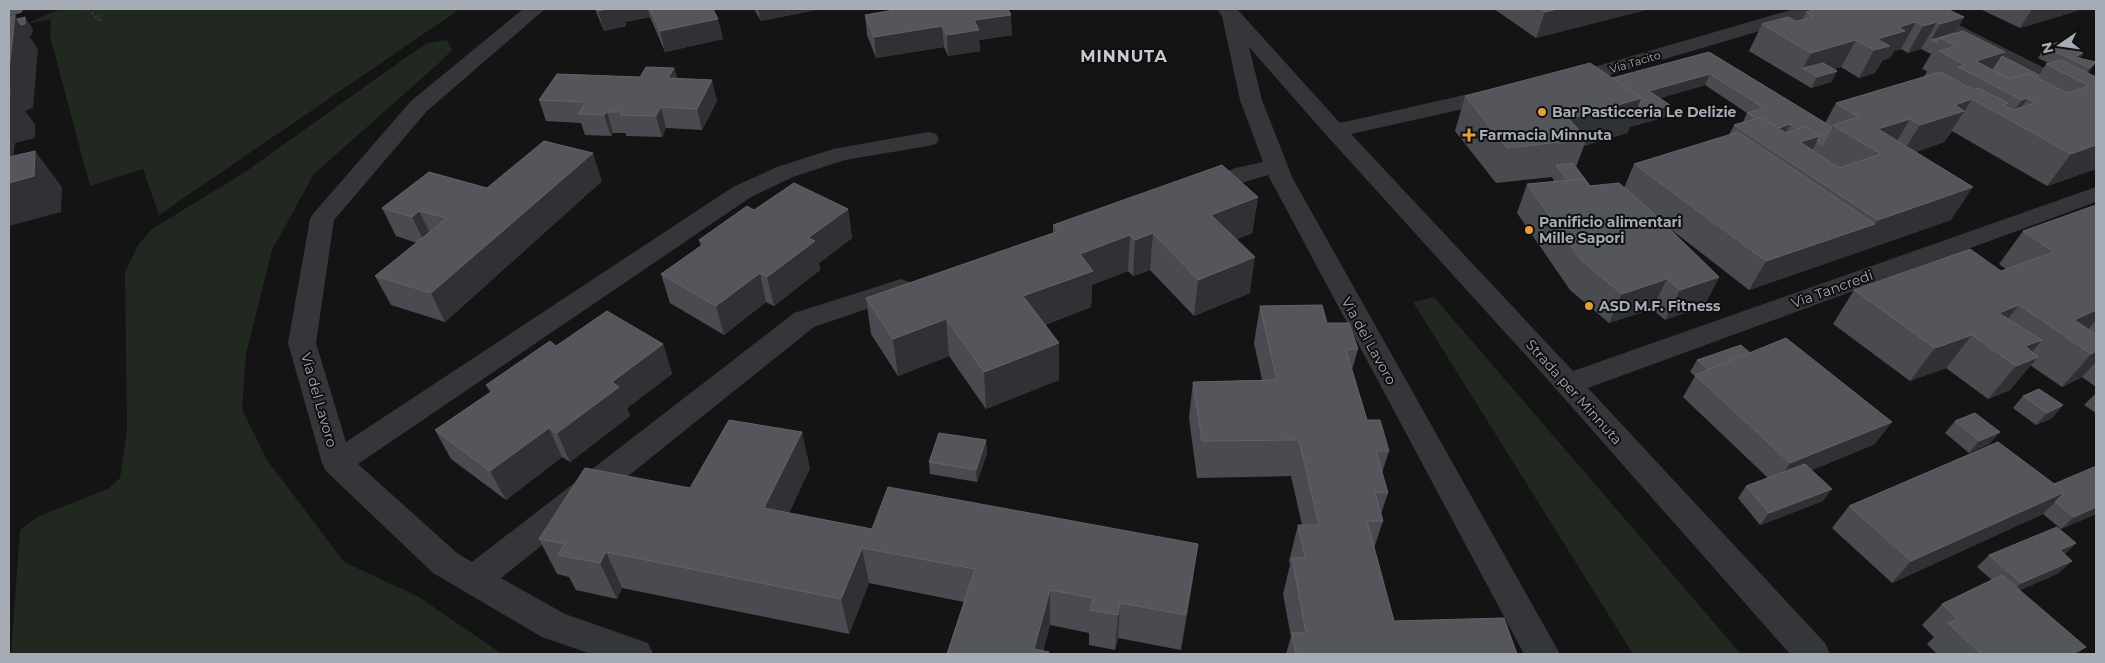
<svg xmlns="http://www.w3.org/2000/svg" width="2105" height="663" font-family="Montserrat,sans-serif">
	<rect width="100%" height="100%" fill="#141415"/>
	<!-- green -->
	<g fill="#202820">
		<polygon points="60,9 460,9 159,215 143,169 90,186 50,36 51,19 26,24"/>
		<polygon points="447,40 452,50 439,63 314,174 272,250 246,354 242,409 267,460 344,562 419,597 502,654 11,654 20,530 39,516 108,489 120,478 127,430 125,273 138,245 152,229 245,172 408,56 428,43"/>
		<polygon points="1434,297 1741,654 1742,654 1633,654 1413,302"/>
	</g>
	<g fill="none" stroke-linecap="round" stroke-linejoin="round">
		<!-- path -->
		<polyline stroke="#3b3d41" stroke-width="2.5" stroke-dasharray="2 3" stroke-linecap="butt" points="88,9 102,22"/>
		<!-- minor -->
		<g fill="#35363a" fill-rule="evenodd">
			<polygon points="523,9 545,9 427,111 334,220 316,343 346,442 733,187 777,167 833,149 928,132 936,134 939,139 936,144 928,146 845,160 793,177 751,197 358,464 457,553 472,562 794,313 901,279 910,282 914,288 910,294 814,327 501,578 565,614 648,643 653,654 591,654 542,637 433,573 326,471 322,463 288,343 310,219 313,214 411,101"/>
			<polygon points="1217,9 1237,9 1340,123 1500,87 1508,89 1511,94 1508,99 1351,134 1573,371 2096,187 2096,202 1588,388 1825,643 1830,654 1790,654 1540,371 1327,136 1249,47 1262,100 1293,179 1560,654 1524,654 1268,175 1198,196 1190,194 1186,189 1190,184 1236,168 1263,162 1240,100 1222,16"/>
			<polygon points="1794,9 1824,9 1821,13 1607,76 1566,86 1558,85 1555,80 1558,75 1594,67"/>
			<polygon points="1902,9 1927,9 2096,94 2096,108 2088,107 1905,13"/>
		</g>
		<!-- major -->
		<polygon fill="#515459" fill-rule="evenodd" points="9,9 24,9 21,13 9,16"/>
	</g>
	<!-- wall -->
	<g fill="#4a4b50" fill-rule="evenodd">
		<polygon points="595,9 713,9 718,19 723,39 665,52 650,17 625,22 626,26 604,31"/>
		<polygon points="754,9 821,9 761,21"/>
		<polygon points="898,9 1008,9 1012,35 979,40 980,51 948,56 944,47 876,58 867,35 865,15 898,10"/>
		<polygon points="1494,9 1649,9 1536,38"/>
		<polygon points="1980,9 2083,9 2020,28"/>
		<path d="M1806 12 1964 17 1955 33 2039 75 2046 64 2048 63 2038 58 2045 47 2083 53 2080 58 2096 62 2088 73 2096 169 2047 186 1952 131 1944 142 1916 152 1951 220 1749 290 1668 227 1719 277 1704 306 1665 320 1652 309 1609 323 1570 290 1517 213 1527 184 1554 181 1552 177 1496 183 1455 131 1465 96 1612 78 1709 52 1825 123 1836 103 1924 77 1927 71 1922 69 1931 54 1921 49 1908 53 1901 49 1894 51 1890 58 1883 60 1875 73 1859 78 1841 67 1834 69 1837 71 1831 82 1811 88 1749 51 1762 24 1796 21 1802 20ZM1705 85 1747 113 1743 122 1734 125 1729 135 1634 164 1624 188 1590 186 1576 167 1584 146 1627 133 1630 127 1665 117 1660 98Z"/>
		<polygon points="674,68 677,78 717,101 702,130 666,128 662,137 626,136 626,133 613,133 611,136 585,135 581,123 546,121 539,100 640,77"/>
		<polygon points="602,181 445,322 391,305 375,276 417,243 396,236 382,208 487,188"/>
		<polygon points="1258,197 1252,233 1237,239 1250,293 1194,316 1150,270 1133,276 1128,271 1092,285 1091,307 1045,325 1059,343 1059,380 986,409 949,356 898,376 871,334 866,298 1053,233 1053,225"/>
		<polygon points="2096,205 2096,387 2082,377 2062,387 2030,365 2010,390 1988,399 1946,368 1910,381 1833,324 1854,290 2001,271 2006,269 1999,264 2023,231"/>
		<polygon points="848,209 852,238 819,263 820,270 774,306 766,302 724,335 670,303 661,274 701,247 699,240 754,210"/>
		<polygon points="1260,306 1327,323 1358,349 1352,370 1367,420 1389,451 1382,473 1388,493 1381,514 1383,521 1374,548 1394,621 1517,654 1286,654 1291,637 1283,594 1290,565 1289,561 1298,525 1302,525 1291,476 1197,478 1189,418 1193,382 1262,380 1254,343"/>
		<polygon points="663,344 672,374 627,408 630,416 570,462 562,457 506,500 451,459 435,430 490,392 486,385 556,346"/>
		<polygon points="1697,360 1875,444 1812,470 1823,501 1760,525 1738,498 1746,486 1768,478 1683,397 1695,376 1690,372"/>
		<polygon points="2096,393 2096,413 2084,405"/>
		<polygon points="2023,396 2063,405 2052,418 2036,425 2013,408"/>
		<polygon points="1955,421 2000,432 1989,444 1969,453 1945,433"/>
		<polygon points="986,440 987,453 977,482 930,474 929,462"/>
		<polygon points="810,468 789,513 872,529 1193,579 1181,650 1118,638 1115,650 1089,645 1089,633 1050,625 1043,651 1049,652 1049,654 947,654 964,602 869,583 849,634 622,588 617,599 576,590 569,577 557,574 539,539 690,488"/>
		<polygon points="2096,468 2096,514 2061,529 2043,514 1892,583 1832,528 1849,506 2054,484"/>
		<polygon points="2076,543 2065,554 2059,573 2020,590 2077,654 1937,654 1927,644 1934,637 1922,625 1942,604 1992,580 1977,567 1989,555"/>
	</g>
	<!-- shaded-wall -->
	<g fill="#303134">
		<polygon points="607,9 648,9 650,17 625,22 626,26 604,31 598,11"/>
		<polygon points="758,9 821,9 761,21"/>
		<polygon points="1557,9 1649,9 1536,38 1545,12"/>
		<polygon points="2032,9 2083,9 2020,28"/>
		<polygon points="15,15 21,25 25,17 33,29 32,35 29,36 38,49 33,108 25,111 35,124 35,138 15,143 10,183 35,151 62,187 61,212 9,226 9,71"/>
		<polygon points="1011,15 1012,35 979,40 980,51 948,56 947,35 974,20"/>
		<polygon points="1964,17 1949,43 1940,38 1931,40 1940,24"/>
		<polygon points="718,19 723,39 665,52 660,31"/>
		<polygon points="1916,22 1901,49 1894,51 1890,58 1883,60 1875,73 1859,78 1874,50 1877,39 1899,27"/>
		<polygon points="1937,22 1921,49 1908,53 1923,26"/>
		<polygon points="942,26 944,47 876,58 874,37"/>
		<polygon points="1856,40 1841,67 1814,75 1803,68 1811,53"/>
		<polygon points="2005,52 1986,81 1976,61"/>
		<polygon points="2083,53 2077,62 2074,57"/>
		<polygon points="2096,62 2088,73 2082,80 2090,68"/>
		<polygon points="674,68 679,89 668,78"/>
		<polygon points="1837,71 1831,82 1811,88 1817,77"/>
		<polygon points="1710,74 1705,85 1644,103 1649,91"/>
		<polygon points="712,80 717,101 702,130 697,109"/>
		<polygon points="1642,98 1670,105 1665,117 1630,127 1627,133 1584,146 1587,139 1569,119"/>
		<polygon points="2028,98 2012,121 2009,119 2022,100"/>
		<polygon points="1972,99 1944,142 1900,157 1920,125 1955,105"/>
		<polygon points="661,107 666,128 662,137 656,116"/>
		<polygon points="607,112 613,133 611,136 604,115"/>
		<polygon points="1910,119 1891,151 1878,129"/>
		<polygon points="1790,124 1784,136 1774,130"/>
		<polygon points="1820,136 1802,168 1800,142"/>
		<polygon points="2096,145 2096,169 2047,186 2071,154"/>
		<polygon points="593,153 602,181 445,322 431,293"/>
		<polygon points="1973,187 1951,220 1749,290 1766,261 1875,224 1878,220"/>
		<polygon points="1258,197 1252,233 1207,251 1211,215"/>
		<polygon points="848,209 852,238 819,263 820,270 774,306 767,277 808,238"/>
		<polygon points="419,211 433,239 426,245 412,217"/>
		<polygon points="1153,233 1150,270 1133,276 1135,240"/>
		<polygon points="1130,235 1128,271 1092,285 1091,307 1023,333 1023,296 1080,254"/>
		<polygon points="1255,257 1250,293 1194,316 1198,280"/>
		<polygon points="760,273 766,302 724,335 716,306"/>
		<polygon points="1719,277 1704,306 1665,320 1680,290"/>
		<polygon points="1667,279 1652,309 1609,323 1622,294"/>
		<polygon points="2019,305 1992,339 1999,313"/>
		<polygon points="2096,310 2096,320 2081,338 2074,320"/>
		<polygon points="946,319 949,356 898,376 893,339"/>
		<polygon points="1972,335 1946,368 1910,381 1935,348"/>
		<polygon points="2042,340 2023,363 2038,357 2010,390 1988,399 2016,366 2025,346"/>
		<polygon points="1059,343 1059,380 986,409 984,372"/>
		<polygon points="663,344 672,374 627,408 630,416 570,462 557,433 612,382"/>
		<polygon points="2096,351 2096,362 2082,377 2062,387 2091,354"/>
		<polygon points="2063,405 2052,418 2036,425 2047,413"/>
		<polygon points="1892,422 1875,444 1775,485 1790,463"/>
		<polygon points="549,428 562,457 506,500 490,471"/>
		<polygon points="802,432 810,468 774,544 764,508"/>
		<polygon points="2000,432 1989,444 1969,453 1979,441"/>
		<polygon points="986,440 987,453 977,482 976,470"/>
		<polygon points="1832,489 1823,501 1760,525 1769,513"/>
		<polygon points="2065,492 2043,514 1892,583 1911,561"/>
		<polygon points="2096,507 2096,514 2061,529 2074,517"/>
		<polygon points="2076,543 2064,555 2060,550"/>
		<polygon points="1198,544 1193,579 1181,650 1186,615"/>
		<polygon points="862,548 869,583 849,634 841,599"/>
		<polygon points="606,552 622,588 617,599 600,563"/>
		<polygon points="2072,561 2059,573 2009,595 2021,583"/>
		<polygon points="1050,590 1050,625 1042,654 1034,649"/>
		<polygon points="1120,603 1118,638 1115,650 1118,615"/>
		<polygon points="2086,647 2077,654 2072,654"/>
	</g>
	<!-- building -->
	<g fill="#54565b" stroke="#616369">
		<polygon points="598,9 607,9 598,11"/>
		<polygon points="650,9 713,9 718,19 660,31"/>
		<polygon points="900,9 1008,9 1011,15 974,20 979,30 947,35 942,26 874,37 865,15"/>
		<polygon points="1540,9 1557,9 1545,12"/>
		<polygon points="1818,9 1947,9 1964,17 1940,24 1937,22 1923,26 1916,22 1899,27 1905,31 1877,39 1890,46 1874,50 1856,40 1811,53 1762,24 1788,17 1796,21 1813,17 1806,12"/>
		<polygon points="15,15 9,71 9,17"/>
		<polygon points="25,17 25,24 21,25 17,19"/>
		<polygon points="1963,31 2005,52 1976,61 2009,79 2028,73 2067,93 2089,86 2046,64 2061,60 2096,77 2096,145 2071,154 1972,99 1955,105 1964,111 1920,125 1910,119 1878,129 1973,187 1878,220 1734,125 1761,117 1786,133 1804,126 1820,136 1800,142 1839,168 1881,154 1833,125 1858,117 1836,103 1940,72 1974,90 1979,88 2008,103 2003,105 2013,110 2035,103 2028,98 2022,100 1958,67 1965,65 1939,51 1956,46 1940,38"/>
		<polygon points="1955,33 1956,33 1940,38 1937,43 1931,40"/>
		<polygon points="2059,42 2083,53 2074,57 2096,62 2090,68 2045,47"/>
		<polygon points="1709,52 1832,127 1822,145 1817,141 1820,136 1804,126 1797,129 1790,124 1779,128 1761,117 1756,118 1747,113 1764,108 1710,74 1649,91 1670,105 1635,116 1642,98 1612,78"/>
		<polygon points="2002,56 2039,75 2037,78 2028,73 2009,79 1993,70"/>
		<polygon points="1590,63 1642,98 1569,119 1587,139 1507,148 1465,96"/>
		<polygon points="1823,63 1837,71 1817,77 1803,68"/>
		<polygon points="646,67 674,68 668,78 712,80 697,109 661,107 656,116 620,115 622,112 607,112 604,115 578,114 586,102 539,100 557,74 640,77"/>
		<polygon points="9,90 10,90 9,103"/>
		<polygon points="1738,132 1875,224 1766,261 1634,164"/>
		<polygon points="544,141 593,153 431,293 375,276 447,218 419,211 412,217 382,208 429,172 487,188"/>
		<polygon points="35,151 34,176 9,183 9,157"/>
		<polygon points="1573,163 1590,186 1589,186 1584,179 1567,180 1556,165"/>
		<polygon points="1222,165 1258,197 1211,215 1255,257 1198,280 1153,233 1135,240 1130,235 1080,254 1093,271 1023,296 1059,343 984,372 946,319 893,339 866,298 1059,231 1053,225"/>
		<polygon points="1584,179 1589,186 1619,183 1649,209 1719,277 1680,290 1667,279 1622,294 1582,261 1527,184"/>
		<polygon points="794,183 848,209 808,238 815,241 767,277 760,273 716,306 661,274 705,243 699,240 747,206 754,210"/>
		<polygon points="2096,205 2096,310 2074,320 2096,334 2096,351 2091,354 2019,305 1999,313 2042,340 2025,346 2038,357 2016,366 1972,335 1935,348 1854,290 1970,249 2001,271 2054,252 2023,231"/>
		<polygon points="1322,305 1327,323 1349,323 1358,349 1346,350 1367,420 1380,420 1389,451 1376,451 1388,493 1375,492 1383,521 1367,521 1394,621 1504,618 1517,654 1296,654 1292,633 1306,633 1292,558 1305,558 1298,525 1319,525 1299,440 1202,441 1193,382 1277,380 1260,306"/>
		<polygon points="607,311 663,344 612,382 619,387 557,433 549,428 490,471 435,430 494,390 486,385 550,341 556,346"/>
		<polygon points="1786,338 1892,422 1790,463 1695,375"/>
		<polygon points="1741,345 1750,353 1708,369 1697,360"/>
		<polygon points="2039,389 2063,405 2047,413 2023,396"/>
		<polygon points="1975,413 2000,432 1979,441 1955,421"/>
		<polygon points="729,420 802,432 764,508 872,529 888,487 1198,544 1186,615 1120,603 1118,615 1090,610 1093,598 1050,590 1034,649 1049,652 1048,654 947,654 975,569 862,548 841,599 606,552 600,563 558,555 565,544 539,539 585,468 690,488"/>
		<polygon points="939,433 986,440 976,470 929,462"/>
		<polygon points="1998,442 2065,492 1911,561 1849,506"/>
		<polygon points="1805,464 1832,489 1769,513 1746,486"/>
		<polygon points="2094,467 2096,468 2096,507 2074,517 2055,502 2065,492 2054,484"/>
		<polygon points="2057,527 2076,543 2060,550 2072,561 2021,583 1989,555"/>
		<polygon points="2002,575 2086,647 2072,654 1981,654 1948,623 1958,619 1942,604"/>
	</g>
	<!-- markers -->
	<g fill="#e79d3a" stroke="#0f0f10" stroke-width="2">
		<circle cx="1542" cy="112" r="5"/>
		<path d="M1466.5 127.5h5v5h5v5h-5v5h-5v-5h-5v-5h5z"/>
		<circle cx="1529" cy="230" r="5"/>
		<circle cx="1589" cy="306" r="5"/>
	</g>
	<g text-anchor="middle" stroke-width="4" stroke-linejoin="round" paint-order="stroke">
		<!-- far-street labels -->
		<g font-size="11" fill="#a6acb5" stroke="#0f0f10">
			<text transform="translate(1635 62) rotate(-17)" y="4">Via Tacito</text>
		</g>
		<!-- poi labels -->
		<g font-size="14" font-weight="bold" fill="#a6acb5" stroke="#0f0f10" text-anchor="start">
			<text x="1552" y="117">Bar Pasticceria Le Delizie</text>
			<text x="1479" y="140">Farmacia Minnuta</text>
			<text x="1539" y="227">Panificio alimentari<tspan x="1539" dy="16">Mille Sapori</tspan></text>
			<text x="1599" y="311">ASD M.F. Fitness</text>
		</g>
		<!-- street labels -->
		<g font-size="14" fill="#a6acb5" stroke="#0f0f10">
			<text transform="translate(1832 289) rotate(-20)" y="5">Via Tancredi</text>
			<text transform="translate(1369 341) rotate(61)" y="5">Via del Lavoro</text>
			<text transform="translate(1574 392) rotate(48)" y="5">Strada per Minnuta</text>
			<text transform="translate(319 400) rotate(74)" y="5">Via del Lavoro</text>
		</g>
		<!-- far-district labels -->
		<g font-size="16" font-weight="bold" letter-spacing="1" fill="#c7cbd1" stroke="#0f0f10">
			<text x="1124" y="62">MINNUTA</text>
		</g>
	</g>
	<!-- border -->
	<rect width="2105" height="663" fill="none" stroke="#a6acb5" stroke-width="20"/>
	<!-- north arrow -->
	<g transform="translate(2060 45) rotate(257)" stroke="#0f0f10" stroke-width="4" paint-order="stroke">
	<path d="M0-4L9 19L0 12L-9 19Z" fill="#a6acb5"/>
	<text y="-8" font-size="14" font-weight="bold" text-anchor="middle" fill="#a6acb5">N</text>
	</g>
</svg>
